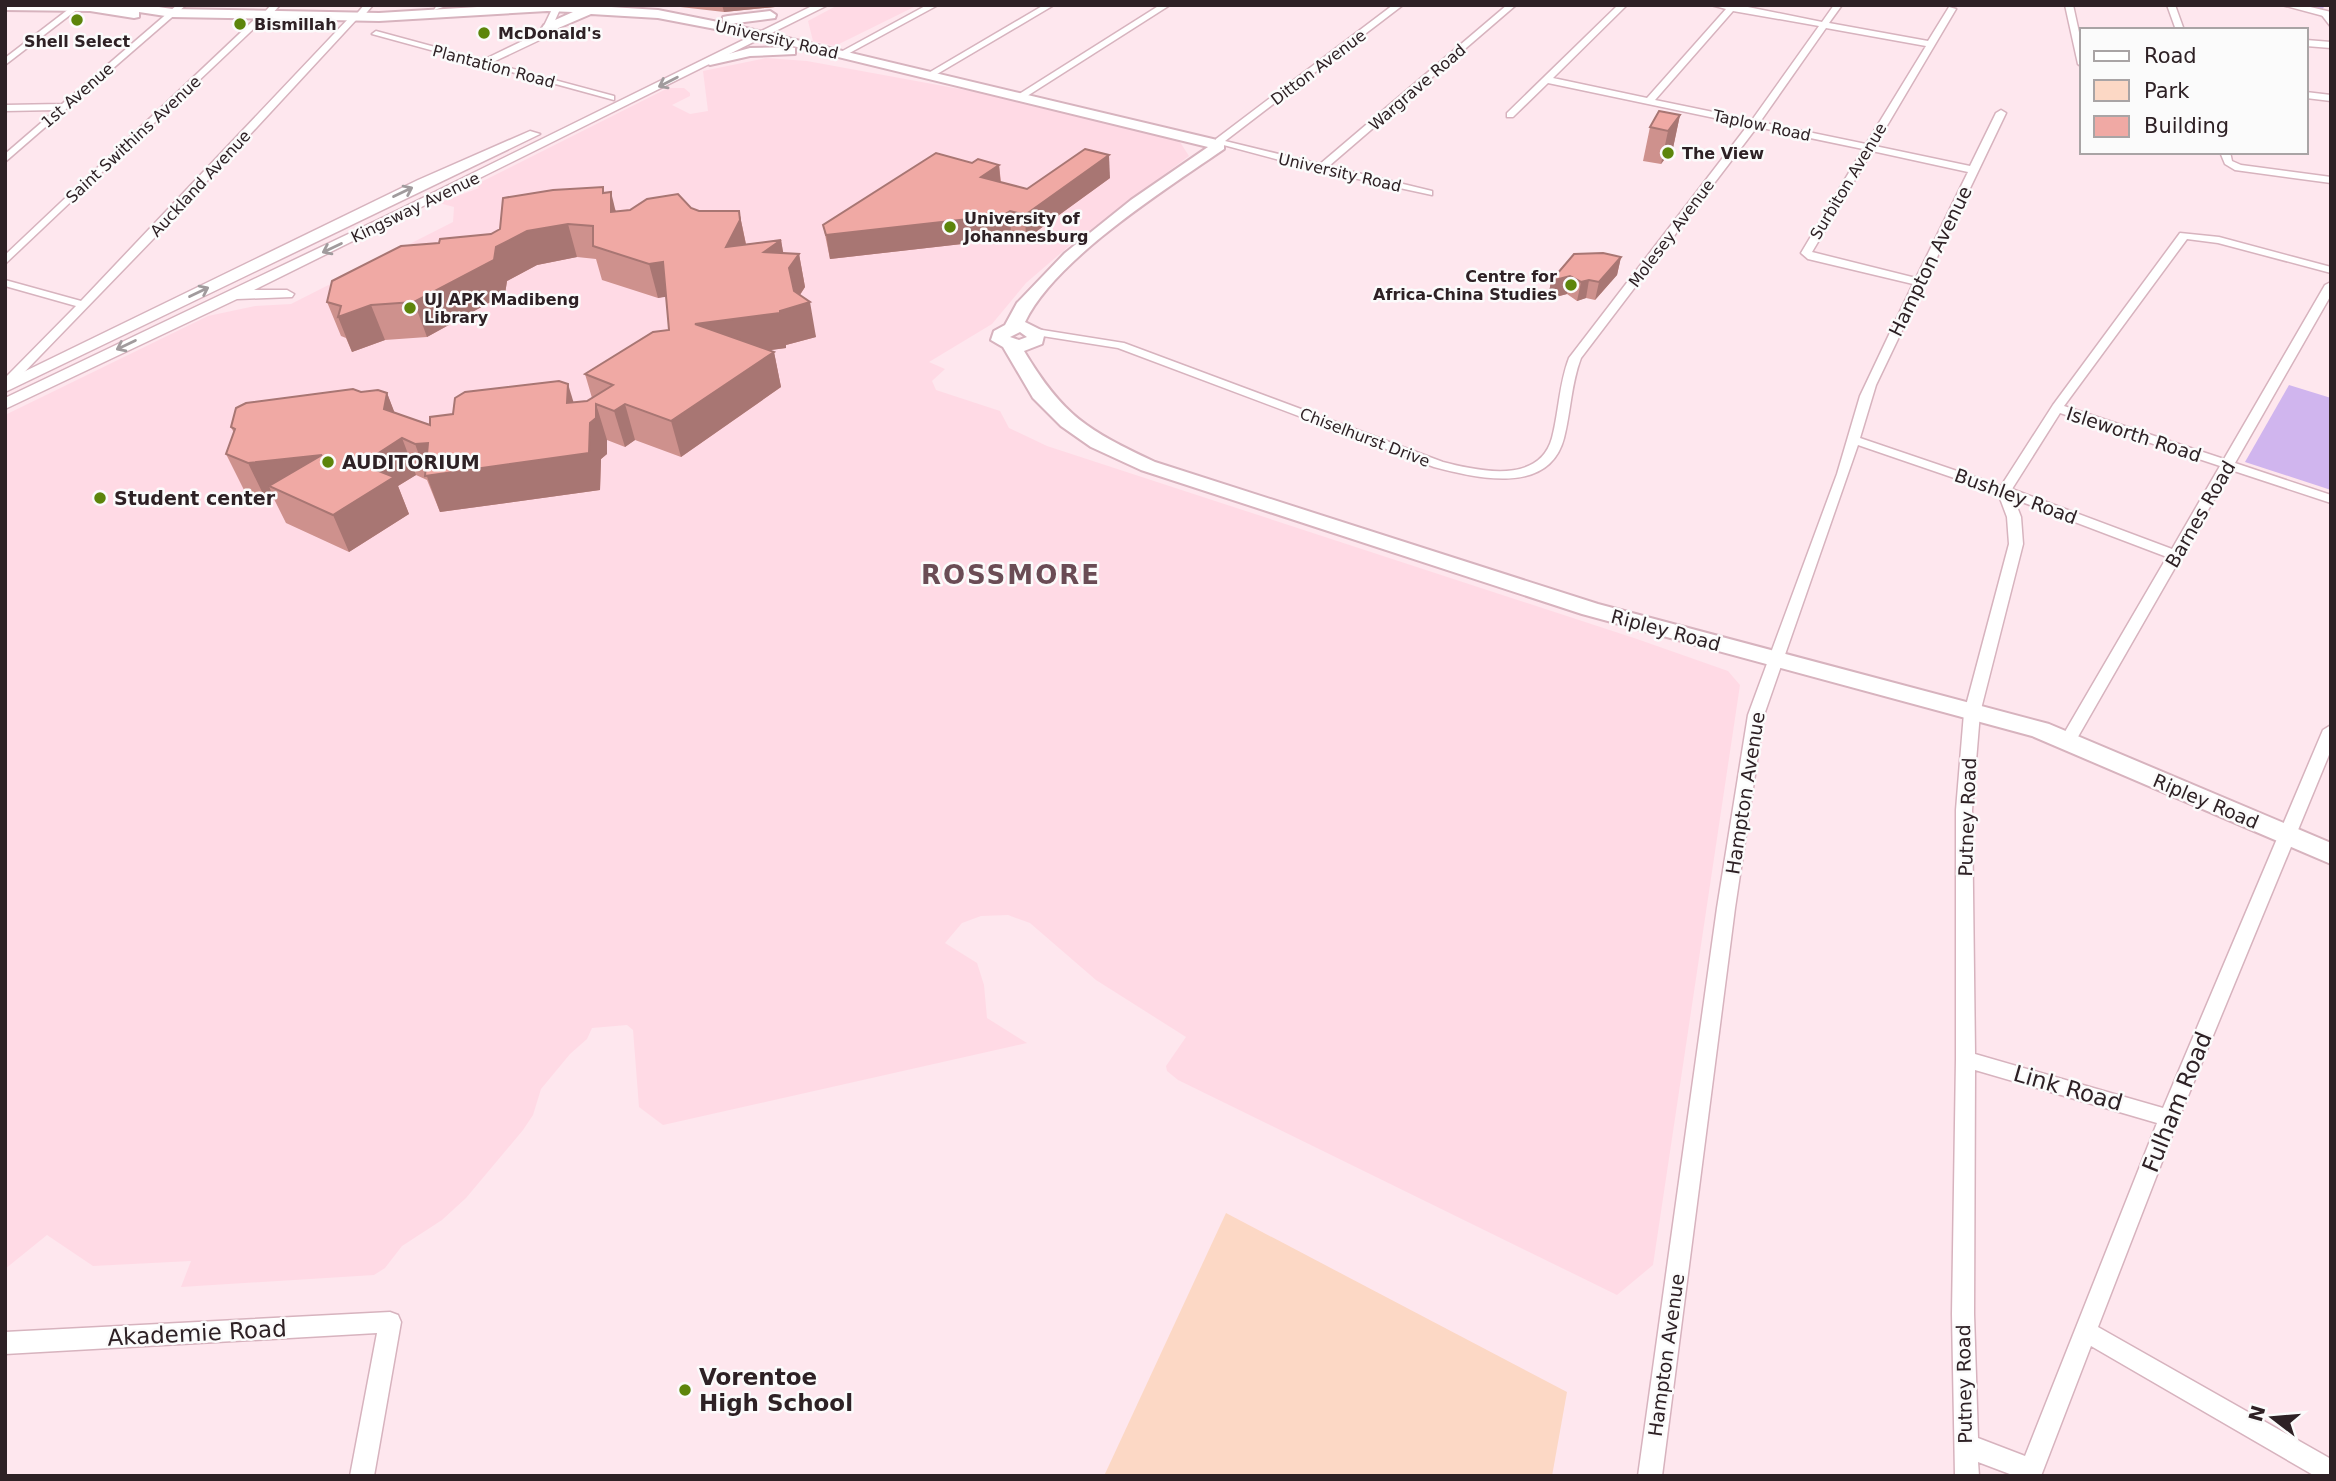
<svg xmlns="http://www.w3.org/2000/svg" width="2336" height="1481" font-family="'DejaVu Sans',sans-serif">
	<rect width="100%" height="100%" fill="#fee7ee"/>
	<!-- built -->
	<g fill="#ffdae5">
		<polygon points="838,5 918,5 835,46 813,41 808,21"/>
		<polygon points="766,58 807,61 998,96 1178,139 1189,156 1069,246 1026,283 992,324 929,362 945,369 932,381 936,390 1000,411 1009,428 1047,446 1637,639 1728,671 1740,685 1653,1265 1617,1295 1178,1080 1167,1071 1166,1066 1186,1037 1096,980 1030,923 1008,915 981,916 962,923 945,943 977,963 984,985 987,1018 1027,1043 663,1125 639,1107 633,1030 627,1025 592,1028 587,1039 570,1054 541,1089 533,1115 523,1130 466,1198 442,1220 402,1246 385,1268 374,1275 181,1287 191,1261 93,1266 47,1235 5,1269 5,415 208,316 255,306 291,304 453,222 454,207 439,203 479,188 475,185 668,88 684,88 690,93 690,96 672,105 690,114 708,111 703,71"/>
	</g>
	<!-- green -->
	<polygon fill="#fcd8c5" points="1226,1213 1567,1392 1552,1476 1104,1476"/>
	<!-- water -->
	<polygon fill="#d0b5ee" points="2289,385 2331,398 2331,490 2245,462"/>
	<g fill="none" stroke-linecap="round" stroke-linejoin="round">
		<!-- stream -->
		<polyline stroke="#d0b5ee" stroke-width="3.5" points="2314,5 2322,7"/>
		<defs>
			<g id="minor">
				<polygon points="74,5 83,5 5,65 5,58"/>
				<polygon points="177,5 186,5 5,162 5,154 56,110 5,111 5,105 62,104"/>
				<polygon points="271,5 280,5 270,16 264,16 263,14"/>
				<polygon points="364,5 373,5 362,18 356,18 355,16"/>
				<polygon points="437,5 449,5 434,10"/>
				<polygon points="554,5 561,7 548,36 491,63 614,96 614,100 372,34 376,31 483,60 541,32"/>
				<polygon points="927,5 938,5 844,56 837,54"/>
				<polygon points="1044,5 1054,5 932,77 925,75"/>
				<polygon points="1160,5 1170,5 1024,98 1016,96"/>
				<polygon points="1393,5 1403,5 1225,141 1320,164 1507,5 1516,5 1329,166 1432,191 1432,195 1321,171 1216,143 1216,139"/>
				<path d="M1618 5H1627L1553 78 1647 98 1726 9 1711 5H1738L1822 22 1834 5H1842L1829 23 1928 41 1949 7 1956 9 1875 146 1970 166 1996 113 2001 110 2006 113 1876 385 1860 438 2001 486 2053 405 2180 233 2219 237 2331 267V273L2218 243 2187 239 2064 406 2224 459 2325 285 2331 282V295L2235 463 2331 495V503L2231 470 2075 742 2067 747 2059 742 2167 557 2014 499 2021 517 2023 544 1980 713 1972 810 1975 1054 2163 1108 2323 730 2331 725V750L2179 1118 2098 1327 2331 1459V1476H2315L2091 1346 2041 1476H2015L1978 1462 1979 1476H1955L1952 1314 1956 1059V810L1964 713 2009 544 2007 517 1998 493 1858 445 1764 715 1735 908 1662 1476H1638L1717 908 1748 715 1837 474 1860 396 1913 284 1808 259 1801 253 1863 149 1757 127 1581 358C1571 384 1571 411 1564 438 1549 496 1476 478 1434 467L1118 348 1036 335 1030 332 1036 329 1124 343 1443 462C1478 471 1539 485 1552 438 1559 411 1559 384 1569 358L1748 125 1548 83 1513 117H1507V113ZM1733 11 1819 26 1752 120 1655 100ZM1826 28 1926 46 1866 144 1760 122ZM1872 151 1968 172 1916 278 1812 252ZM2060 413 2220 466 2172 549 2012 489ZM1975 1070 2157 1123 2025 1456 1978 1438 1974 1314Z"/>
				<polygon points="2065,5 2073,5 2082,46 2082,67 2078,64"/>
				<polygon points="2167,5 2175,5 2184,30 2176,30"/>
				<polygon points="2325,12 2331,17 2331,27 2321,14"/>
				<polygon points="258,16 265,18 5,264 5,255"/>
				<polygon points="349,18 356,20 158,234 9,388 5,389 5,378 76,306 5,286 5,280 81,301"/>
				<polygon points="2306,40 2331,42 2331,48 2306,46"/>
				<polygon points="2306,92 2331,95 2331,101 2306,98"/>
				<polygon points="2220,152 2230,152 2232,161 2241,165 2331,177 2331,183 2235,170 2225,164"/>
				<polygon points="390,1312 398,1315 401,1322 374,1476 350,1476 377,1333 5,1354 5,1332"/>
			</g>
			<g id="secondary">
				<polygon points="814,5 828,5 254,290 287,290 294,294 292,297 237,299 5,409 5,398 386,216"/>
				<polygon points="2282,5 2302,5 2331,12 2331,18"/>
				<polygon points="530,131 540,134 5,392 5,381 418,180"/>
			</g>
			<g id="primary">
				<path d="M5 5H146L172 9 379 13 512 5H580L658 10 723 23V17L728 16 770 11 776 15 775 18 729 24 1217 140 1224 143V149C1166 189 1055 259 1025 322L1045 332 1042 344 1024 351C1063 416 1087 430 1155 462L1598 604 2049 724 2331 843V864L2032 736 1582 614 1141 470 1091 447 1061 426 1033 398 1003 347 991 340 994 331 1005 325 1017 303 1065 253 1131 200 1208 147 752 36 658 18 591 14 549 32 542 28 544 25 573 12 547 11 379 21 172 17 139 12V17L134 18 90 11 5 10ZM1020 332 1027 337 1019 340 1010 337Z"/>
				<polygon points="790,47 795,48 795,54 750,56 710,65 703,61 750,48"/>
			</g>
		</defs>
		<!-- minor casing -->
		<use href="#minor" stroke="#d7b3be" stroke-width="3"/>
		<!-- secondary casing -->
		<use href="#secondary" stroke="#d7b3be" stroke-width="3"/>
		<!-- primary casing -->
		<use href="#primary" stroke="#d7b3be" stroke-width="4"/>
		<!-- minor -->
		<use href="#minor" fill="#fff" fill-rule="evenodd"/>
		<!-- secondary -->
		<use href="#secondary" fill="#fff" fill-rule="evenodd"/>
		<!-- primary -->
		<use href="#primary" fill="#fff" fill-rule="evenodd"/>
	</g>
	<!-- wall -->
	<g fill="#ce918d">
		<polygon points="663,5 780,5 775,7 724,12"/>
		<polygon points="1680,115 1673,148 1661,164 1643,161 1650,127"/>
		<polygon points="972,163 999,165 1001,182 1027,189 1110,178 1026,239 1011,235 1006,239 830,259 823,225"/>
		<polygon points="603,187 604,193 616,211 691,208 699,211 739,211 746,244 781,240 783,253 799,254 805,287 800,295 816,337 786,345 786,348 770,350 774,352 781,387 681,457 635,440 625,447 607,440 607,454 601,459 600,490 440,512 427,480 416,475 398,486 409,514 349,552 286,523 274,499 266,500 244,490 226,454 234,433 231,427 361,392 387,393 394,412 430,425 587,401 592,398 585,374 669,330 666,296 658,298 602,280 596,259 577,257 537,265 507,281 505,294 427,337 385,340 352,352 346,338 341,336 327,302 439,243 491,234"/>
		<polygon points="1621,257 1617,275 1595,300 1586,298 1577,301 1567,294 1548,299 1551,281"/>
	</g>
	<!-- shaded-wall -->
	<g fill="#a87673">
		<polygon points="722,5 780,5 775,7 724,12"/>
		<polygon points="1680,115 1673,148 1661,164 1668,131"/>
		<polygon points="1109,155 1110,178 1026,239 1025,215"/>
		<polygon points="999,165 1001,188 981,177"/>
		<polygon points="611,192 619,225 611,212"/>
		<polygon points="739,211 746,245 726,247"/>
		<polygon points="1010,211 1011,235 1006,239 830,259 826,235"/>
		<polygon points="568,224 577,257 537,265 507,281 505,294 427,337 414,302 496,247 527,231"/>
		<polygon points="781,240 787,274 764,252"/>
		<polygon points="799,254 805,287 795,302 789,268"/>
		<polygon points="1621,257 1617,275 1595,300 1599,282"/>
		<polygon points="663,262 671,296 658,298 649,264"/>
		<polygon points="1570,276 1567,294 1548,299 1551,281"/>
		<polygon points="1589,280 1586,298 1577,301 1581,282"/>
		<polygon points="810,302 816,337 786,345 786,348 703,359 695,324 780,311"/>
		<polygon points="371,305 385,340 352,352 338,317"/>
		<polygon points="774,352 781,387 681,457 671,421"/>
		<polygon points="568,384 579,420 567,403"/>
		<polygon points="387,393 401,429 402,438 416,475 398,486 409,514 349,552 333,515 366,466 374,456 384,409"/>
		<polygon points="596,404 607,440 607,454 601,459 600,490 440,512 415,444 590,423"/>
		<polygon points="625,404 635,440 625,447 614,411"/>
		<polygon points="322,455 269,486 274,499 266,500 248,463"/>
	</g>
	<!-- building -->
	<g fill="#f0a9a4" stroke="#a87673" stroke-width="2">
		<polygon points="1659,111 1680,115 1668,131 1650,127"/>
		<polygon points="1085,149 1109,155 1025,215 1010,211 1004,215 826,235 823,225 936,153 972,163 978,159 999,165 981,177 1027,189"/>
		<polygon points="603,187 603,193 611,192 611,212 630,210 647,199 678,194 691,208 699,211 739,211 740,220 726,247 781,240 764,252 799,254 789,268 794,291 810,302 780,311 780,313 695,324 774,352 671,421 625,404 614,411 596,404 596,418 590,423 589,453 425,476 428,443 415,444 402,438 374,456 379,458 366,466 394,477 333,515 269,486 322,455 248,463 226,454 235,429 231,427 236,408 246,403 353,389 361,392 378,390 387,393 384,409 430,425 430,417 453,414 455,398 465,392 559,381 568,384 567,403 587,401 613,385 585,374 653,332 669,330 663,262 649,264 593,246 593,226 568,224 527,231 496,247 494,260 414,302 371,305 338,317 341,306 327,302 332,281 401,246 439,243 440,239 491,234 500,229 503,198 553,190"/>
		<polygon points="1603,253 1621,257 1599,282 1589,280 1581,282 1570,276 1551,281 1574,254"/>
	</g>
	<!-- one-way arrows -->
	<defs><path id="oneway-shaft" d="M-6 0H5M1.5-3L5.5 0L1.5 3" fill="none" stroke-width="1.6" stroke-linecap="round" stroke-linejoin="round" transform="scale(1.75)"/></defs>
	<g stroke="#a19b9d">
		<use href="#oneway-shaft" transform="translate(668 82) rotate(153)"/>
		<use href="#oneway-shaft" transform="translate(403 192) rotate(-26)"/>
		<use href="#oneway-shaft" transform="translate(332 248) rotate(154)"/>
		<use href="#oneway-shaft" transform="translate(199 292) rotate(-26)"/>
		<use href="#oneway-shaft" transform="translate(126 345) rotate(154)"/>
	</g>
	<!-- markers -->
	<g fill="#5d850b" stroke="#fbfbfb" stroke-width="2.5">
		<circle cx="77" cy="20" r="7"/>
		<circle cx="240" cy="24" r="7"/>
		<circle cx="484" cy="33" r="7"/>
		<circle cx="1668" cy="153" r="7"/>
		<circle cx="950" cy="227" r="7"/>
		<circle cx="1571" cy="285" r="7"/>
		<circle cx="410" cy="308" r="7"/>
		<circle cx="328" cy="462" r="7"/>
		<circle cx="100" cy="498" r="7"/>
		<circle cx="685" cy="1390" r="7"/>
	</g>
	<g text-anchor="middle" stroke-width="5" stroke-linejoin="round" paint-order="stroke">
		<!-- far-poi labels -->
		<g font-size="16" font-weight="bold" fill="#2e2125" stroke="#fbfbfb" text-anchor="start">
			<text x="254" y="30">Bismillah</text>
			<text x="498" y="39">McDonald's</text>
			<text x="77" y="47" text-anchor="middle">Shell Select</text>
			<text x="1682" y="159">The View</text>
			<text x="964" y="224">University of<tspan x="964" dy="18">Johannesburg</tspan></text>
			<text x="1557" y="282" text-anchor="end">Centre for<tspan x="1557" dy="18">Africa-China Studies</tspan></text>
			<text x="424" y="305">UJ APK Madibeng<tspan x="424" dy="18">Library</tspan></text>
		</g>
		<!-- far-street labels -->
		<g font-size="16" fill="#2e2125" stroke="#fbfbfb">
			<text transform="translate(777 39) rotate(13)" y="6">University Road</text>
			<text transform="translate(494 66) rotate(15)" y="6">Plantation Road</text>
			<text transform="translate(1318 67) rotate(-37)" y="6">Ditton Avenue</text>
			<text transform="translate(1417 87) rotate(-41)" y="6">Wargrave Road</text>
			<text transform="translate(77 95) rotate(-41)" y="6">1st Avenue</text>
			<text transform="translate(1762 125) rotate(12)" y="6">Taplow Road</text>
			<text transform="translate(133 139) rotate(-43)" y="6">Saint Swithins Avenue</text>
			<text transform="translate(1340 172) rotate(13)" y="6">University Road</text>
			<text transform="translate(1848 181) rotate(-59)" y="6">Surbiton Avenue</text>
			<text transform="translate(200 183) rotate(-47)" y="6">Auckland Avenue</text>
			<text transform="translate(415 207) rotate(-26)" y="6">Kingsway Avenue</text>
			<text transform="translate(1671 233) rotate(-53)" y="6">Molesey Avenue</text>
			<text transform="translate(1365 437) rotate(21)" y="6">Chiselhurst Drive</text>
		</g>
		<!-- street labels -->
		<g font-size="19" fill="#2e2125" stroke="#fbfbfb">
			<text transform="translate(1930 261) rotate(-64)" y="7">Hampton Avenue</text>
			<text transform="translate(2134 434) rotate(18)" y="7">Isleworth Road</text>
			<text transform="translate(2016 496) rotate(20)" y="7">Bushley Road</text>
			<text transform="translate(2200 514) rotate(-60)" y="7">Barnes Road</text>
			<text transform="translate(1666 630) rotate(15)" y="7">Ripley Road</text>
			<text transform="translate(1745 793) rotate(-81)" y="7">Hampton Avenue</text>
			<text transform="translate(2206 801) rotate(23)" y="7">Ripley Road</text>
			<text transform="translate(1967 817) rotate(-88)" y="7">Putney Road</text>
			<text transform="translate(1666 1355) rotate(-82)" y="7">Hampton Avenue</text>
			<text transform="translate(1964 1384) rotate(-91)" y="7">Putney Road</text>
		</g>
		<!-- poi labels -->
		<g font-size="19" font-weight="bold" fill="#2e2125" stroke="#fbfbfb" text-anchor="start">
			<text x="342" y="469">AUDITORIUM</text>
			<text x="114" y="505">Student center</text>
		</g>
		<!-- near-street labels -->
		<g font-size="23" fill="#2e2125" stroke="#fbfbfb">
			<text transform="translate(2068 1088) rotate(16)" y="8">Link Road</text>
			<text transform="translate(2177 1102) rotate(-68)" y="8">Fulham Road</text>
			<text transform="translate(197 1333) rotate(-3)" y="8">Akademie Road</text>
		</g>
		<!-- near-poi labels -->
		<g font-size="23" font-weight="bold" fill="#2e2125" stroke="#fbfbfb" text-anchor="start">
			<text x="699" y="1385">Vorentoe<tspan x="699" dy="26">High School</tspan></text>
		</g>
		<!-- district labels -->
		<g font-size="26" font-weight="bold" letter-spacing="2" fill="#6a4c55" stroke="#fbfbfb">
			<text x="1011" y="584">ROSSMORE</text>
		</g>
	</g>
	<!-- border -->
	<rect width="2336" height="1481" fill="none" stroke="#2e2125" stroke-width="14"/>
	<!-- legend -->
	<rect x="2080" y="28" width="228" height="126" fill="#fbfbfb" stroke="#a9a4a5" stroke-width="2"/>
	<rect x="2094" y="51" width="35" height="10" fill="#ffffff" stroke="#a9a4a5" stroke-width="2"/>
	<text x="2144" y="63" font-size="21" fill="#2e2125">Road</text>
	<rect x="2094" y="80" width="35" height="21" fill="#fcd8c5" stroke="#a9a4a5" stroke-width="2"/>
	<text x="2144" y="98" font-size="21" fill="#2e2125">Park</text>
	<rect x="2094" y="116" width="35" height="21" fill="#f0a9a4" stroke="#a9a4a5" stroke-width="2"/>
	<text x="2144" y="133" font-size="21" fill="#2e2125">Building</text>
	<!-- north arrow -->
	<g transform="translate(2273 1418) rotate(286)" stroke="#fbfbfb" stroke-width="5" paint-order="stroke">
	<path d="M0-5L12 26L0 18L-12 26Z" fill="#2e2125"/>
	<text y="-10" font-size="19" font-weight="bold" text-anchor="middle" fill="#2e2125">N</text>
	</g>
</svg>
